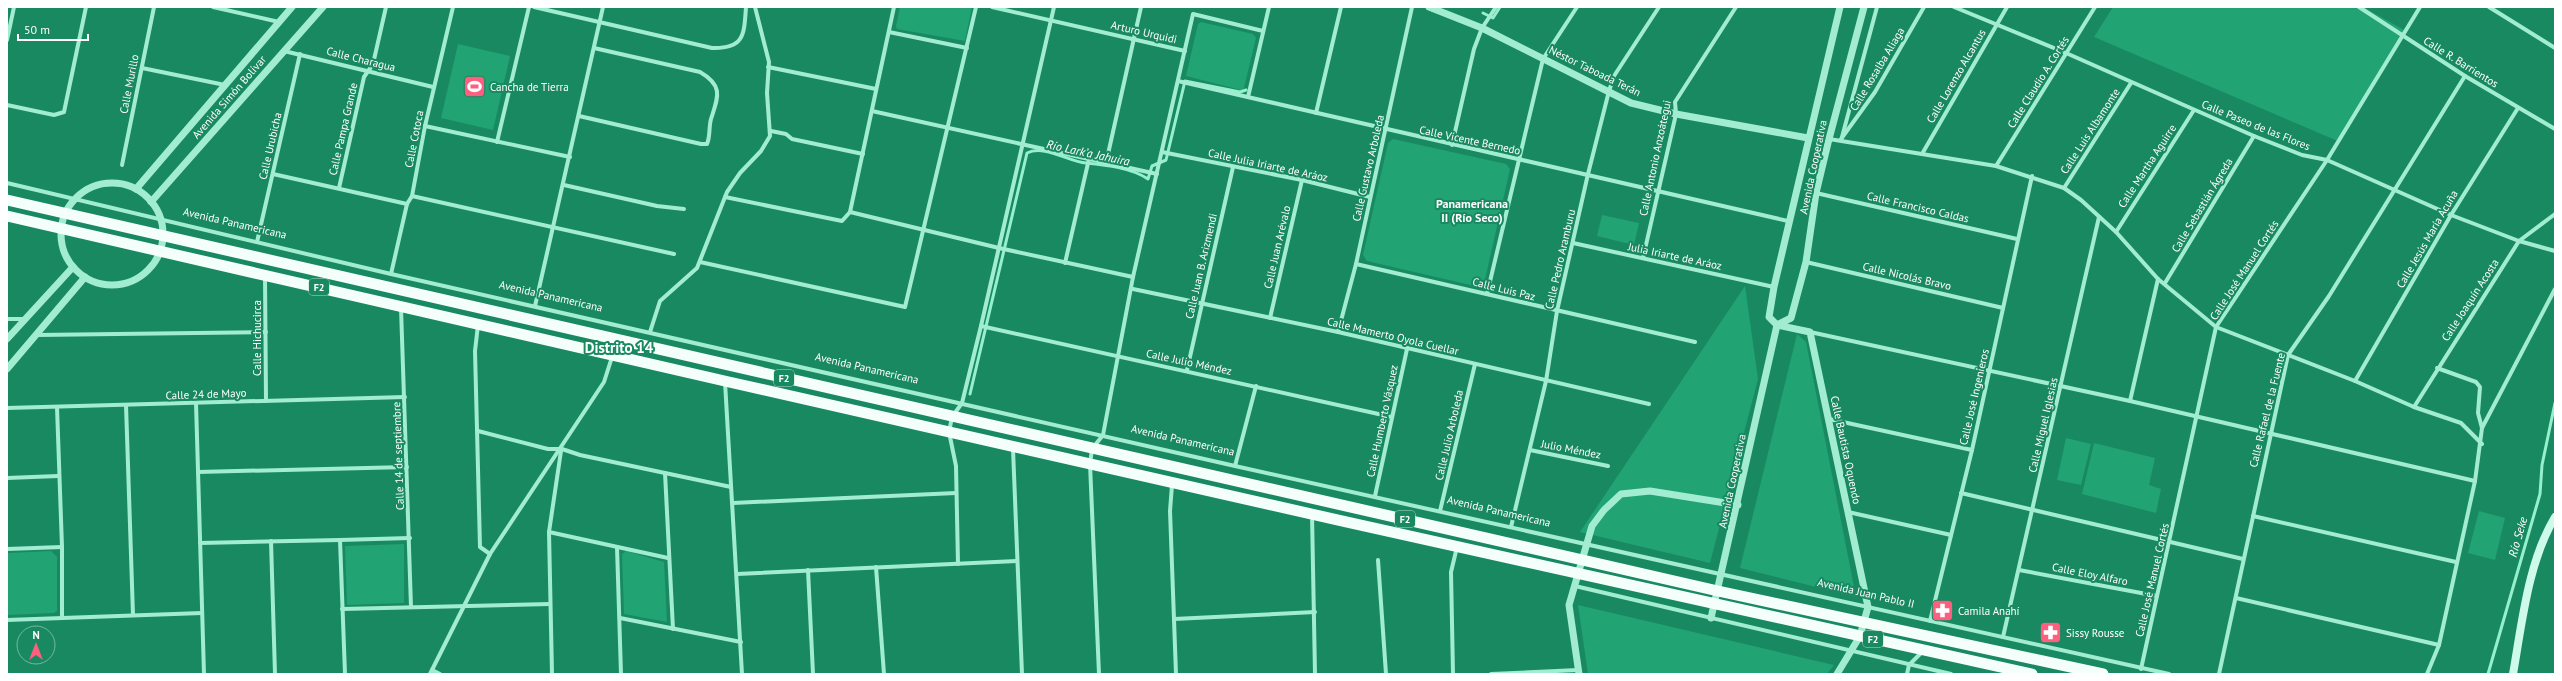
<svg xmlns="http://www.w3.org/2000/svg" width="2562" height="681" font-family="'PT Sans',sans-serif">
	<rect width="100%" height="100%" fill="#198962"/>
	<!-- green -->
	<g fill="#21a374">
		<polygon points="900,7 972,7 965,41 897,29 896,26"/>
		<polygon points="2113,7 2363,7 2406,31 2340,142 2094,37"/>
		<polygon points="1201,22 1253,34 1256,38 1244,88 1241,90 1186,76 1198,24"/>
		<polygon points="458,44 510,56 493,130 441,118"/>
		<polygon points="1393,139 1506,164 1510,169 1484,284 1479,287 1367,261 1363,255 1388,143"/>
		<polygon points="1602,215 1639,223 1634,245 1597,236"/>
		<polygon points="1745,286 1758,379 1710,563 1580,532"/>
		<polygon points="1797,334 1806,342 1856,597 1740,568"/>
		<polygon points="2066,438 2091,444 2081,485 2057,480"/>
		<polygon points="2094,443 2155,458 2149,485 2161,489 2156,513 2082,494"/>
		<polygon points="2479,511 2505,518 2495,560 2468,553"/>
		<polygon points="404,544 404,603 347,605 345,546"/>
		<polygon points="51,551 57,557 57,611 54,613 7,615 7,553"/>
		<polygon points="626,551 664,562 667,622 624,614 622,554"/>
		<polygon points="1578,605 1834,665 1827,674 1588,674"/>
	</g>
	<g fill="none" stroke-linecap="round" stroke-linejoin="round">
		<!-- stream -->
		<g stroke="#94f0cd" stroke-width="3">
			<polyline points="1483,13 1493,18 1500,7"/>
			<path d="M970 394 1027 153C1044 144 1069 162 1086 163 1106 165 1132 168 1148 179L1152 166 1166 160 1185 81 1240 92 1246 90"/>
			<polyline points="2488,674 2540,494 2542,465 2555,403"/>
		</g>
		<!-- minor -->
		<g stroke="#a2edd2" stroke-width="4">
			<polyline points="213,7 279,22"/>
			<path d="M534 7 712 48C745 49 744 34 746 7"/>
			<polyline points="992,7 1185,51"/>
			<polyline points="1954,7 2066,53 2254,136 2302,155 2327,160 2451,215 2519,241 2555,251"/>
			<polyline points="2359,7 2465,76 2555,129"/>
			<polyline points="2489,7 2555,48"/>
			<polyline points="889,32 967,48"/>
			<polyline points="7,40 14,7"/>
			<polyline points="284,51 433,87"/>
			<polyline points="768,67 876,89"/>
			<polyline points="142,68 225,85"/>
			<polyline points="1178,81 1788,221"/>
			<polyline points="1248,97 1269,7"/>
			<polyline points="7,105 54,115 64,112 86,7"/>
			<polyline points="872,111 1157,174"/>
			<polyline points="1316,113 1341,7"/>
			<path d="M579 116 701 144H707L708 141C710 134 709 126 711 119 718 97 724 86 700 72L594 48"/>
			<polyline points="425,126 570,157"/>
			<polyline points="771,131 786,134 792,139 863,154"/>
			<polyline points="1842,137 1877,7"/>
			<polyline points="1829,139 1996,166 2064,188 2081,200 2116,232 2158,279 2216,327 2355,381 2414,407 2461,423 2482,444"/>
			<polyline points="1841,139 1875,92 1924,7"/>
			<polyline points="497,142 529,7"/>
			<polyline points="1452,145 1474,49 1482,28 1496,7"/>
			<polyline points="1162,152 1302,180 1370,197"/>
			<polyline points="1922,154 2007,7"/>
			<polyline points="1106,163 1141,7"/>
			<polyline points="122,165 154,7"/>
			<polyline points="1996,166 2095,7"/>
			<polyline points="273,174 407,204"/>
			<polyline points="7,183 391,274 1235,466 2169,674"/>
			<polyline points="564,185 657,206 684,209"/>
			<polyline points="339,188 364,77 373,64 386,7"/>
			<polyline points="2064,188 2131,83"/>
			<polyline points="1816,193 2017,239"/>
			<polyline points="412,196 674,254"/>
			<polyline points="725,197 842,221 850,212 894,7"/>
			<polyline points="850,212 999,248 1133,277"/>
			<polyline points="2116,232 2194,110"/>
			<polyline points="257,242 300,54"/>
			<polyline points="1573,243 1774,287"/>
			<polyline points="1643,258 1676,114 1675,102 1736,7"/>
			<polyline points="700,262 905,307 976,7"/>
			<polyline points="1806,262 2003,308"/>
			<polyline points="1065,263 1089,159"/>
			<polyline points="1356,264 1695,342"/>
			<polyline points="391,274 407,204 412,196 425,126 453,7"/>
			<polyline points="265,277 266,401"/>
			<polyline points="2165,283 2254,136"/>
			<polyline points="1133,289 1338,332 1649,404"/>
			<polyline points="1487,294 1543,59 1577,7"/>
			<polyline points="535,306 603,7"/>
			<polyline points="401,308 411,607"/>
			<polyline points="1270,318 1302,180"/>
			<polyline points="7,319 25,319"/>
			<polyline points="478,325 475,351 480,547 490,554"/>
			<polyline points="981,326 1392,417"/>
			<polyline points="650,332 660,301 697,268 727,192 740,173 761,151 770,136 767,93 769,62 755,7"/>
			<polyline points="1338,332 1356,264 1412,7"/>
			<polyline points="1810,332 2130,401 2475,481"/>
			<polyline points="37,335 266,332"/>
			<polyline points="2437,368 2476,382 2480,387 2478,413 2482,428"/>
			<polyline points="1187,370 1233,167"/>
			<polyline points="2355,381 2451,215 2518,108"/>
			<polyline points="725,382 742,674"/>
			<polyline points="2130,401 2158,279"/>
			<polyline points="196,403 204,674"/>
			<polyline points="126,405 133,615"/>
			<polyline points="57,407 62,547 62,618"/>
			<polyline points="2414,407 2519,241 2555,214"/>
			<polyline points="7,408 405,397"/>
			<polyline points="1829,419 1972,450"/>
			<polyline points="478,431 548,449 562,449 580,455 731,487"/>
			<polyline points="1013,449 1022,674"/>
			<polyline points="1530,450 1608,466"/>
			<polyline points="1235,466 1256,386"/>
			<polyline points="198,472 407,467"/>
			<polyline points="665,473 673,629"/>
			<polyline points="7,478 58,476"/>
			<polyline points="1172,485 1170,511 1176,674"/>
			<polyline points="1961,493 2243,559"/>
			<polyline points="1375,496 1407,349"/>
			<polyline points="733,503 956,493"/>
			<polyline points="1440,511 1475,364"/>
			<polyline points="1848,512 1951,535"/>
			<polyline points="1312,514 1315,674"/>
			<polyline points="2253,516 2456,562"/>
			<polyline points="1511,527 1546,381 1557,311 1588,174 1609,91 1614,76 1659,7"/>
			<polyline points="549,532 668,558"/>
			<polyline points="271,541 275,674"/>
			<polyline points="200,543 340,540"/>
			<polyline points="617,547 621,674"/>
			<polyline points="7,549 62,547"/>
			<polyline points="1378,560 1386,674"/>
			<polyline points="958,564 956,466 949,432 952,417 962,403 981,326 1054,7"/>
			<polyline points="876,567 884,674"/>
			<polyline points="808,570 813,674"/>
			<polyline points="2019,570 2157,596"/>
			<polyline points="737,574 1017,561"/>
			<polyline points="1575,586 1951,674"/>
			<polyline points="2236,598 2439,645"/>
			<polyline points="342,609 550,604"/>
			<polyline points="620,618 741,642"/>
			<polyline points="1174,619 1315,612"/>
			<polyline points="7,620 202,613"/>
			<polyline points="1930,621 1972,450 2032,176"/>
			<polyline points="2003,637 2099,217"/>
			<polyline points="2141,669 2216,327 2327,160 2420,7"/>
			<polyline points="432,670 440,674"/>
			<polyline points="345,674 340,540 410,538"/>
			<polyline points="430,674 490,554 604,382 612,357"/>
			<polyline points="552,674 549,532 561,451"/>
			<polyline points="1099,674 1090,464 1092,449 1103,435 1133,277 1193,14 1263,31"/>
			<polyline points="1453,674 1451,572 1457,547"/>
			<polyline points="1491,674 1578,670"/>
			<polyline points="1907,674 1909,665 1922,652"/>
			<polyline points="2219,674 2288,355 2329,296 2465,76"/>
			<polyline points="2427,674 2439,645 2475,481 2482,428 2555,289"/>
		</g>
		<!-- tertiary -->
		<g stroke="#a2edd2" stroke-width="7">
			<polyline points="1429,7 1482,28 1631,103 1676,114 1808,138"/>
			<circle cx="112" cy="234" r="51"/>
			<polyline points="136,189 292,7"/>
			<polyline points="151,202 323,7"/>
			<polyline points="1777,325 1810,332 1868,607 1860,636 1837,674"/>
			<polyline points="1777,325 1791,318 1806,262 1816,193 1829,139 1864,7"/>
			<polyline points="1777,325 1769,317 1774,287 1840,7"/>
			<polyline points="7,339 73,267"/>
			<polyline points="7,369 85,277"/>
			<polyline points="1711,618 1777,325"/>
			<polyline points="1579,674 1569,605 1592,526 1604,510 1621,494 1650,491 1738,505"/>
		</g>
		<!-- secondary -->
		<path stroke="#cefaeb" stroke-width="8" d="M2513 674C2522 623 2528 562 2555 517"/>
		<!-- trunk -->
		<g stroke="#f4fffc" stroke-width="11">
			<polyline points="7,200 1718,591 2103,674"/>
			<path d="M7 216C248 271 488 327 729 382 1163 482 1597 578 2032 674"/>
		</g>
	</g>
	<!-- icons -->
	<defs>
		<symbol id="stadium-square" viewBox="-11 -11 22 22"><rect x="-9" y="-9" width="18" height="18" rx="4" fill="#ff5e7f" stroke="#198962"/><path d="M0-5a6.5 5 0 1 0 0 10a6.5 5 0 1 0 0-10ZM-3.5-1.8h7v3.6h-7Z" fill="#fff"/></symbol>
		<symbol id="pharmacy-square" viewBox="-11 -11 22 22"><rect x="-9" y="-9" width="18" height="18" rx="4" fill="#ff5e7f" stroke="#198962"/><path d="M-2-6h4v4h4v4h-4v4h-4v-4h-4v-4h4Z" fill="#fff"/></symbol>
	</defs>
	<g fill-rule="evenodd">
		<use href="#stadium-square" x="462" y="74" width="25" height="25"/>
		<use href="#pharmacy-square" x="1930" y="598" width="25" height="25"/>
		<use href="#pharmacy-square" x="2038" y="620" width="25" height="25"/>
	</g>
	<g text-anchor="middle" stroke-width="4" stroke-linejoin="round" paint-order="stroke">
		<!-- shield labels -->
		<g fill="#198962" stroke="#badcd0" stroke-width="1">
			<rect x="309" y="279" width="20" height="16" rx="3"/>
			<rect x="774" y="370" width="20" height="16" rx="3"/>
			<rect x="1395" y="511" width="20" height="16" rx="3"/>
			<rect x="1863" y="631" width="20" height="16" rx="3"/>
		</g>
		<g font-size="10" font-weight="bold" fill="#fff">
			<text x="319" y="291">F2</text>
			<text x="784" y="382">F2</text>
			<text x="1405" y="523">F2</text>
			<text x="1873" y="643">F2</text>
		</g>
		<!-- street labels -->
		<g font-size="11" fill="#fff" stroke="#198962">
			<text transform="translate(1144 32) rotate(13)" y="4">Arturo Urquidi</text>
			<text transform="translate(361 59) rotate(14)" y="4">Calle Charagua</text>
			<text transform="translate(2461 62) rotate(32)" y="4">Calle R. Barrientos</text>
			<text transform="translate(1877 69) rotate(-59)" y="4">Calle Rosalba Aliaga</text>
			<text transform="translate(1595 71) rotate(26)" y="4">Néstor Taboada Terán</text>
			<text transform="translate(1956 76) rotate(-60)" y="4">Calle Lorenzo Alcantus</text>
			<text transform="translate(2038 82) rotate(-58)" y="4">Calle Claudio A. Cortés</text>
			<text transform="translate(129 84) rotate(-79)" y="4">Calle Murillo</text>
			<text transform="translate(229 97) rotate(-49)" y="4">Avenida Simón Bolívar</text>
			<text transform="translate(2256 125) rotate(22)" y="4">Calle Paseo de las Flores</text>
			<text transform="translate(343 129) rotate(-77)" y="4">Calle Pampa Grande</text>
			<text transform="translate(2090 131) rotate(-57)" y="4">Calle Luis Albamonte</text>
			<text transform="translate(414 139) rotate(-79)" y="4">Calle Cotoca</text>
			<text transform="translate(1470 140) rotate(12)" y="4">Calle Vicente Bernedo</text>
			<text transform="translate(270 146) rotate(-77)" y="4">Calle Urubicha</text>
			<text transform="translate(1655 158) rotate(-78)" y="4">Calle Antonio Anzoátegui</text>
			<text transform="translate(1268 165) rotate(12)" y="4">Calle Julia Iriarte de Aráoz</text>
			<text transform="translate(2147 166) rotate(-57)" y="4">Calle Martha Aguirre</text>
			<text transform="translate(1813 167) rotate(-78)" y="4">Avenida Cooperativa</text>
			<text transform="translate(1368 168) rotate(-77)" y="4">Calle Gustavo Arboleda</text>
			<text transform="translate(2202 205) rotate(-59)" y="4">Calle Sebastián Ágreda</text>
			<text transform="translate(1918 207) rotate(13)" y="4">Calle Francisco Caldas</text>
			<text transform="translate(235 223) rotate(13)" y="4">Avenida Panamericana</text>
			<text transform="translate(2427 239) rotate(-60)" y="4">Calle Jesús María Acuña</text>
			<text transform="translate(1277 247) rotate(-77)" y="4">Calle Juan Arévalo</text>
			<text transform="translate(1675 256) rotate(12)" y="4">Julia Iriarte de Aráoz</text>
			<text transform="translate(1560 259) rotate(-77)" y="4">Calle Pedro Aramburu</text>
			<text transform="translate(1201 266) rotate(-77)" y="4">Calle Juan B. Arizmendi</text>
			<text transform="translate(2244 270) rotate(-57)" y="4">Calle José Manuel Cortés</text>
			<text transform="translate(1907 276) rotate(13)" y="4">Calle Nicolás Bravo</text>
			<text transform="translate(1504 289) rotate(14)" y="4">Calle Luis Paz</text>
			<text transform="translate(551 296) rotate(13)" y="4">Avenida Panamericana</text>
			<text transform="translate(2470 300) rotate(-57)" y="4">Calle Joaquín Acosta</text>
			<text transform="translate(1393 336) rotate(13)" y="4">Calle Mamerto Oyola Cuellar</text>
			<text transform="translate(257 338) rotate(-90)" y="4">Calle Hichucirca</text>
			<text transform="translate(1189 362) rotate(12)" y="4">Calle Julio Méndez</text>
			<text transform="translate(867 368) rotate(13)" y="4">Avenida Panamericana</text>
			<text transform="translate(206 394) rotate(-2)" y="4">Calle 24 de Mayo</text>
			<text transform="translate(1974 397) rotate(-77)" y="4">Calle José Ingenieros</text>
			<text transform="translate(2267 410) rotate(-76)" y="4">Calle Rafael de la Fuente</text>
			<text transform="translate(1382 421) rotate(-78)" y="4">Calle Humberto Vásquez</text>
			<text transform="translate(2043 425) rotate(-77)" y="4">Calle Miguel Iglesias</text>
			<text transform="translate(1449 435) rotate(-77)" y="4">Calle Julio Arboleda</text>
			<text transform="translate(1183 440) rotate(13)" y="4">Avenida Panamericana</text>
			<text transform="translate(1571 449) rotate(11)" y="4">Julio Méndez</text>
			<text transform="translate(1846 450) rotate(78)" y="4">Calle Bautista Oquendo</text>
			<text transform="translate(398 456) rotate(-92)" y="4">Calle 14 de septiembre</text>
			<text transform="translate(1732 481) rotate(-78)" y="4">Avenida Cooperativa</text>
			<text transform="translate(1499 511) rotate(13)" y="4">Avenida Panamericana</text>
			<text transform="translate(2090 574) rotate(11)" y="4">Calle Eloy Alfaro</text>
			<text transform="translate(2152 580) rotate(-77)" y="4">Calle José Manuel Cortés</text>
			<text transform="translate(1866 593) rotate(13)" y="4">Avenida Juan Pablo II</text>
		</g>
		<!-- poi labels -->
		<g font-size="11" fill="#fff" stroke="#198962" text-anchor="start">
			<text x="490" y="91">Cancha de Tierra</text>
			<text x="1958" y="615">Camila Anahí</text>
			<text x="2066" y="637">Sissy Rousse</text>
		</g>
		<!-- water labels -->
		<g font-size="12" font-style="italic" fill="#fff" stroke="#198962">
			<text transform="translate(1088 153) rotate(12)" y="4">Río Lark’a Jahuira</text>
			<text transform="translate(2518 537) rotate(-74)" y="4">Río Seke</text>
		</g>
		<!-- neighbourhood labels -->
		<g font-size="12" font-weight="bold" fill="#fff" stroke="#198962">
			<text x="1472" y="208">Panamericana<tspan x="1472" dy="14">II (Río Seco)</tspan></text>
		</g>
		<!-- district labels -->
		<g font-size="15" font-weight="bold" fill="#fff" stroke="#198962">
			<text x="619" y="353">Distrito 14</text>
		</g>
	</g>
	<!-- border -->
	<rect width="2562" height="681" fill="none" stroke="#ffffff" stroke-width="16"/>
	<!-- north arrow -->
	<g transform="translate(36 645)"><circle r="19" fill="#198962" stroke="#75b8a1"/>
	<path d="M0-3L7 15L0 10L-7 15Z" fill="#ff5e7f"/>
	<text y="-6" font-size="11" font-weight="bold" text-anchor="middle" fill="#ffffff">N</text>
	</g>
	<!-- scale -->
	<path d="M18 34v6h70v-6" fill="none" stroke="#ffffff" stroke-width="2"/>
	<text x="24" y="34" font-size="12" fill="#ffffff" stroke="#198962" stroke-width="3" paint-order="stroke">50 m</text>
</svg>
